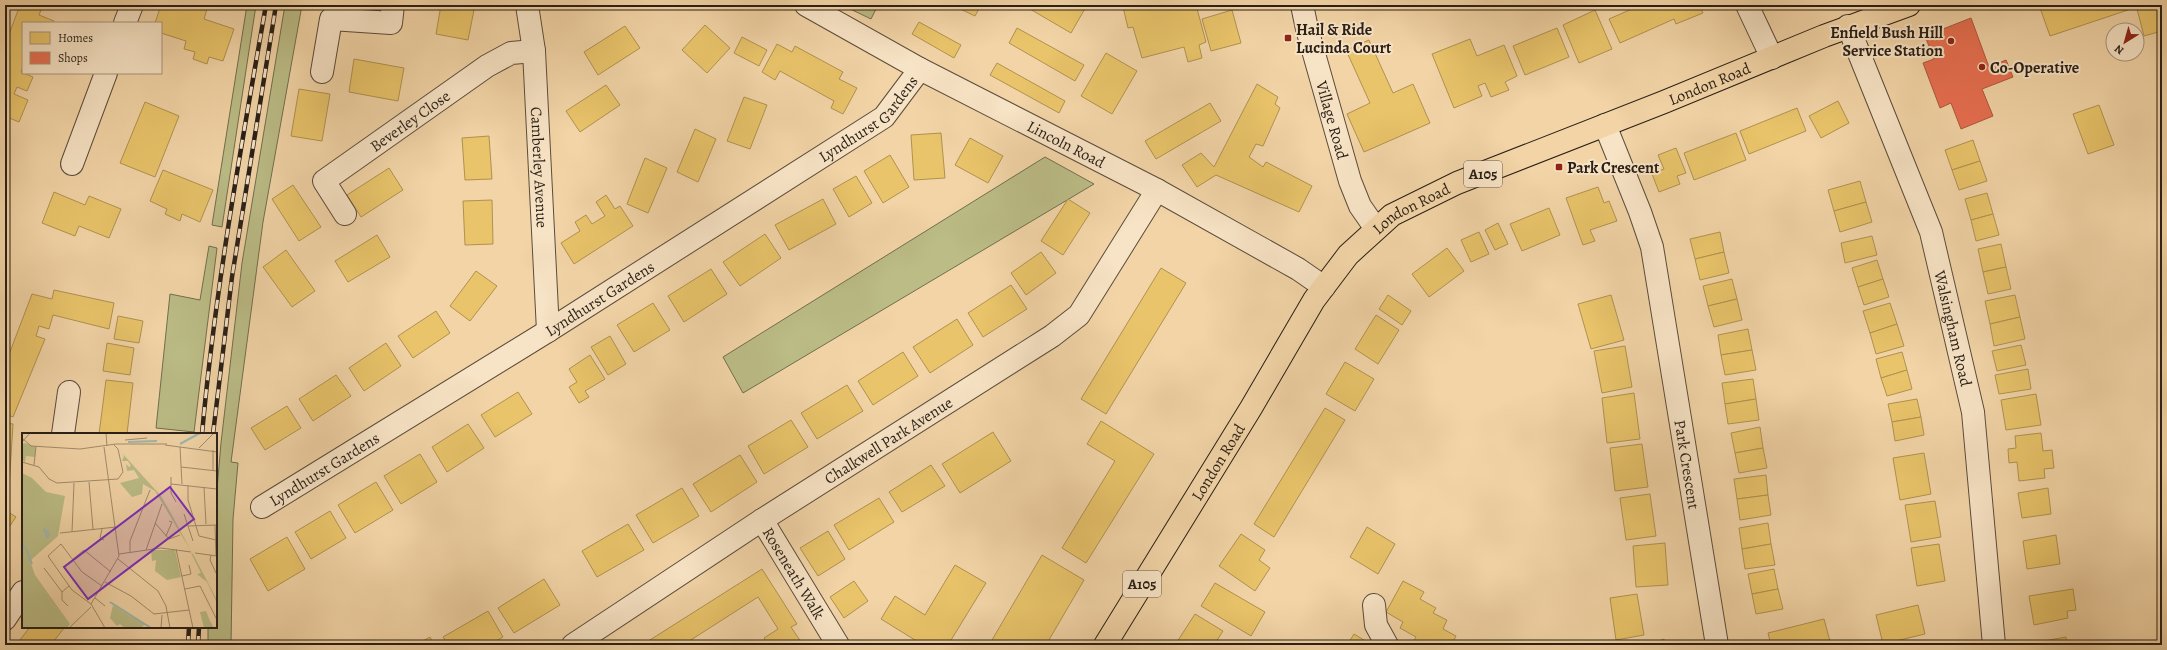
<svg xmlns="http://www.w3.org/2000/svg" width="2167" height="650" font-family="Alegreya,serif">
	<rect width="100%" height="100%" fill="#f2d4a6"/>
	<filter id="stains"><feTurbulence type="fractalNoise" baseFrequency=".005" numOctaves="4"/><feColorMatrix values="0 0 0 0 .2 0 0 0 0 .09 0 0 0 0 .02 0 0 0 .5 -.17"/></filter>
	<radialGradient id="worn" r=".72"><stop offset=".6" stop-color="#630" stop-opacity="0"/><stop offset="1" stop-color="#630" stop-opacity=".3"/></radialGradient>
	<!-- green -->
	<g fill="#bbbc86" stroke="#726e4e">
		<polygon points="247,5 256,5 222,227 212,225"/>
		<polygon points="285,5 302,5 263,222 231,462 238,463 233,519 231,645 208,645 208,627 216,627 216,501 221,443 242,263"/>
		<polygon points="842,5 878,5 871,19"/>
		<polygon points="1045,157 1094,184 743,393 723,357"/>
		<polygon points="209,246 217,248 194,432 156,428 170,294 200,300"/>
	</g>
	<!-- homes -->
	<g fill="#e9c46a" stroke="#af9251">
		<polygon points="20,5 43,5 39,15 54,21 53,23 23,23 23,66 21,72 33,77 27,91 17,87 14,94 28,100 19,122 7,117 5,121 5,45"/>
		<polygon points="161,5 197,5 207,9 204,19 234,29 223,61 209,57 207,64 193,59 195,52 184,49 186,41 161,33 161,23 155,23"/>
		<polygon points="324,5 344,5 343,10"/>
		<polygon points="441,5 475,5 468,40 436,34"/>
		<polygon points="952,5 981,5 975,16"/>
		<polygon points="1032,5 1087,5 1071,33 1030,9"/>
		<polygon points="1132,5 1196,5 1206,42 1199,45 1202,58 1188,62 1184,47 1142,58 1133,27 1128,28 1123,7"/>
		<polygon points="1641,5 1699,5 1703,13 1676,24 1674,19 1620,43 1609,19"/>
		<polygon points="2039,5 2136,5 2137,7 2050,36"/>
		<polygon points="2136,5 2162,5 2162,31 2144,36"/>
		<polygon points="1232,10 1241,43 1211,51 1202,19"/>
		<polygon points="1595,10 1612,49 1579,63 1563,25"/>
		<polygon points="919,22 961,45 954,58 912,34"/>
		<polygon points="705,25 730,48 707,73 682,50"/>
		<polygon points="625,26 640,48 598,75 584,52"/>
		<polygon points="1017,28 1084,65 1075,81 1009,43"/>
		<polygon points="1557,28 1569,57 1525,75 1513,46"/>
		<polygon points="742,37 767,50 759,66 734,53"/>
		<polygon points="1470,39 1477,56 1504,45 1517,76 1505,82 1509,90 1491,97 1485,83 1478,86 1482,96 1454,108 1432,54"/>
		<polygon points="1369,40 1393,93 1413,84 1430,123 1364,152 1347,114 1370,103 1346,50"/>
		<polygon points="777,44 792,52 795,46 843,72 839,79 857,88 843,114 831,108 834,101 780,71 775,80 762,72"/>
		<polygon points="1106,53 1137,71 1112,114 1081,96"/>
		<polygon points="354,59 404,68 398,101 349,92"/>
		<polygon points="997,63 1065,101 1059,113 990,75"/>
		<polygon points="1257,84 1278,97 1275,104 1280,108 1263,146 1256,144 1249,157 1263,167 1266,162 1312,186 1299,212 1216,175 1197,187 1182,165 1201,153 1214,167"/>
		<polygon points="606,85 620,105 580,132 566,111"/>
		<polygon points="299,89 330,94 322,141 291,136"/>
		<polygon points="744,97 767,105 750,149 727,141"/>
		<polygon points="1838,101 1849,123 1821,138 1809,116"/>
		<polygon points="145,102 179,116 155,177 120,163"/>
		<polygon points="1210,103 1221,121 1156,159 1145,141"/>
		<polygon points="2099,105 2114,145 2088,154 2073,114"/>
		<polygon points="1797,108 1806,131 1749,154 1740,131"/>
		<polygon points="695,129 716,139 698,182 677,172"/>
		<polygon points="941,133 945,178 914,180 911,135"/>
		<polygon points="1736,133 1746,160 1694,180 1684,153"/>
		<polygon points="489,136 492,179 465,180 462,138"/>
		<polygon points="970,138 1003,156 988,183 955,165"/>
		<polygon points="1973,140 1980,161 1952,170 1945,150"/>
		<polygon points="1676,148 1686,173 1677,176 1680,184 1659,192 1652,174 1664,169 1658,155"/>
		<polygon points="890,155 909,187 883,203 864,171"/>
		<polygon points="645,158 667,168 648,213 627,204"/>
		<polygon points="1980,161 1987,181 1959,190 1952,170"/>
		<polygon points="389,168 403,190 361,217 347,195"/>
		<polygon points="163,170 213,190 200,222 182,214 180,221 165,214 167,209 150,201"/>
		<polygon points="856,176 872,203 849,217 833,189"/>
		<polygon points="1860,181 1866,202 1834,211 1828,190"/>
		<polygon points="293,185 321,227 299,241 272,199"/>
		<polygon points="1598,187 1604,203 1609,201 1617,221 1590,230 1595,241 1583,245 1566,198"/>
		<polygon points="54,192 85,205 89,196 121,209 109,238 79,226 75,236 42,223"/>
		<polygon points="1987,193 1993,214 1971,220 1965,199"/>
		<polygon points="606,195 615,209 620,206 633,226 574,264 561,243 580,231 575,222 586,215 592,224 605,216 596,202"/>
		<polygon points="823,199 836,224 789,250 775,225"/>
		<polygon points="1068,199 1090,213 1063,255 1041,241"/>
		<polygon points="492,200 493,244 465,245 463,201"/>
		<polygon points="1866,202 1872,222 1840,232 1834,211"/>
		<polygon points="1549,208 1560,235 1522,251 1510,224"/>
		<polygon points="1993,214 1999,235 1976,241 1971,220"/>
		<polygon points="1498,223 1508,244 1495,250 1485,230"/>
		<polygon points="1479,232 1489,254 1471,262 1461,240"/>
		<polygon points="1720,232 1724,252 1695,259 1690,239"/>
		<polygon points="765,234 781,258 740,286 723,262"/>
		<polygon points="377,235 390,257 348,282 335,261"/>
		<polygon points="1872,236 1877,255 1845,263 1841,243"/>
		<polygon points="2001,244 2006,267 1983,272 1978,249"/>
		<polygon points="1447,248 1464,271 1429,297 1412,274"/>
		<polygon points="286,250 315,291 292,307 263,267"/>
		<polygon points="1041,252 1056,273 1026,295 1011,273"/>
		<polygon points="1724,252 1729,273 1700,280 1695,259"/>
		<polygon points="1877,260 1883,279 1858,287 1852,268"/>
		<polygon points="2006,267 2011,289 1988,294 1983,272"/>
		<polygon points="1161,268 1186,283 1106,414 1081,399"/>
		<polygon points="711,269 727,294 684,322 668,296"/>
		<polygon points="476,271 497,286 470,321 450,306"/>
		<polygon points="1732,279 1737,299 1708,306 1703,286"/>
		<polygon points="1883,279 1889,297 1864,305 1858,287"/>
		<polygon points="1011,285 1027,309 983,337 968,313"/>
		<polygon points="54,290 114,303 109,329 53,315 49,329 39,326 36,336 45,339 13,417 5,414 5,365 32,294 52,299"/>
		<polygon points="1388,295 1411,311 1402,325 1379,309"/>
		<polygon points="1611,295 1624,340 1591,349 1578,304"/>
		<polygon points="2015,295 2020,317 1990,324 1985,301"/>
		<polygon points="1737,299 1742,320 1714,327 1708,306"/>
		<polygon points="653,303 670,330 634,352 617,325"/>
		<polygon points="1890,303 1897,324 1870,333 1863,311"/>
		<polygon points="436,311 450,333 413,358 398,336"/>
		<polygon points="1376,315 1399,330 1378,364 1355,349"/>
		<polygon points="118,316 143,321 139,343 114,339"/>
		<polygon points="2020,317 2025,339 1994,346 1990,324"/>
		<polygon points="957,319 973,345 930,373 913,347"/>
		<polygon points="1897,324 1904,346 1876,354 1870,333"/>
		<polygon points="1748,329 1752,350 1721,355 1718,335"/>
		<polygon points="610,336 626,364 608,375 591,347"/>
		<polygon points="107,343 134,348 130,375 103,371"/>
		<polygon points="386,343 401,366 364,391 349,368"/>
		<polygon points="2021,345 2026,365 1997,371 1992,351"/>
		<polygon points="1625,346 1632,387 1602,393 1594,351"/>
		<polygon points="1752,350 1756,370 1725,375 1721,355"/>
		<polygon points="903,352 918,376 873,405 858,381"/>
		<polygon points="1902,352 1907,370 1881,378 1876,359"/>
		<polygon points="590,355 605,379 585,391 589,397 579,403 569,387 577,382 569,369"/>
		<polygon points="1345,362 1374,379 1355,411 1326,394"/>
		<polygon points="2028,369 2031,389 1999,394 1995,375"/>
		<polygon points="1907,370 1912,389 1887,396 1881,378"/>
		<polygon points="336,375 351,396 313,421 299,399"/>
		<polygon points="1753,379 1756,399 1725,404 1722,383"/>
		<polygon points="106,380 133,383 127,434 99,434"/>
		<polygon points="847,385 863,411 817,439 801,413"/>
		<polygon points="518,392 532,414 495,437 481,415"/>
		<polygon points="1634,393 1640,439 1607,443 1602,398"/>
		<polygon points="2036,394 2041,425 2006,430 2001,400"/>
		<polygon points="1756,399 1759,420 1728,424 1725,404"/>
		<polygon points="1917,399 1921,417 1892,422 1888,404"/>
		<polygon points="287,406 301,428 265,450 251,428"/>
		<polygon points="1325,408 1345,420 1274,537 1254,524"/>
		<polygon points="1921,417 1924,435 1895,441 1892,422"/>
		<polygon points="791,420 808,447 764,474 748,446"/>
		<polygon points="1101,421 1154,454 1086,563 1062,548 1115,461 1087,444"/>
		<polygon points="5,423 13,424 9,487 5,487"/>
		<polygon points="468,424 484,448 447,472 432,447"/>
		<polygon points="1760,427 1763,448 1735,453 1731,433"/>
		<polygon points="993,432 1011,461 960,493 942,464"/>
		<polygon points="2041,433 2043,451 2052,450 2054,468 2044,469 2045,478 2019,481 2017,462 2009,463 2008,449 2016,448 2015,436"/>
		<polygon points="1642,444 1648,487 1615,491 1610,448"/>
		<polygon points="1763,448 1767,468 1739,473 1735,453"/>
		<polygon points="1924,453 1931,494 1900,500 1893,458"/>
		<polygon points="420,454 437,482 401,504 384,476"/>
		<polygon points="740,455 757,482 711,512 693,484"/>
		<polygon points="931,465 945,486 902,512 889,492"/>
		<polygon points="1766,475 1768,495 1737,499 1734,479"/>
		<polygon points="376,482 393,510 355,533 338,505"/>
		<polygon points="682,488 699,516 653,543 636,515"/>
		<polygon points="2048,488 2051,514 2022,518 2018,493"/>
		<polygon points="1650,494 1656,536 1626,540 1620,498"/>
		<polygon points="1768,495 1771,515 1740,520 1737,499"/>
		<polygon points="879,498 894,522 849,550 834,525"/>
		<polygon points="1935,501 1941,537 1911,542 1905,505"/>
		<polygon points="5,510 16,517 5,533"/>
		<polygon points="330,511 346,538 311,559 295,532"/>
		<polygon points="1768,523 1771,544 1742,549 1739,528"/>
		<polygon points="628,524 644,550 597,577 582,551"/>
		<polygon points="1367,527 1395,544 1378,574 1350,557"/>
		<polygon points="828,531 845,559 818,576 800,548"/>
		<polygon points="1241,534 1265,550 1259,560 1270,568 1255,591 1219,566"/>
		<polygon points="2056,535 2060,564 2027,569 2023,541"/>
		<polygon points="287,537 305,569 268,591 250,559"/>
		<polygon points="1665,543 1668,585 1636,587 1633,546"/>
		<polygon points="1771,544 1775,565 1745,569 1742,549"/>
		<polygon points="1939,544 1945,581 1917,586 1911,548"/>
		<polygon points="1042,555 1084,580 1046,645 989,645"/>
		<polygon points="955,565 986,583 948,645 923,645 881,619 895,596 925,615"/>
		<polygon points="762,569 797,624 791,627 803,645 768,645 764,638 778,629 758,597 683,645 642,645"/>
		<polygon points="1774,569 1778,589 1752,594 1748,574"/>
		<polygon points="544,579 560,605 514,633 498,608"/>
		<polygon points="854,581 868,601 844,618 830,597"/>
		<polygon points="1403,581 1424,592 1420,599 1436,608 1433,613 1447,620 1443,629 1456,636 1453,642 1459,645 1418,645 1413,642 1416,637 1400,628 1403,622 1386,612"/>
		<polygon points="1215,583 1265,612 1251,636 1201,606"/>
		<polygon points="1778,589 1783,609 1756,614 1752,594"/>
		<polygon points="2073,589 2076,610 2067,611 2068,618 2034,625 2029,596"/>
		<polygon points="1637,594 1644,635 1616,640 1610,598"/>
		<polygon points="1918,605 1925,634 1883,644 1876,615"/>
		<polygon points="488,611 503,637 489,645 448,645 443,637"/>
		<polygon points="1195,614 1223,631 1214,645 1175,645"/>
		<polygon points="1824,619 1831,645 1771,645 1768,633"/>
		<polygon points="30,627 62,627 64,628 51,645 16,645"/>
		<polygon points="1354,634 1372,645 1347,645"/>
		<polygon points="430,637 434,645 416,645"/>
		<polygon points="2066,637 2067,645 2028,645 2027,644"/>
		<polygon points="1664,639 1666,645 1648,645"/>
	</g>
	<!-- shops -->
	<polygon fill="#e76f51" stroke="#ae5740" points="1971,18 1989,67 2006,60 2013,77 1982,89 1993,116 1961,129 1951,103 1940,108 1923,63 1934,59 1925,36"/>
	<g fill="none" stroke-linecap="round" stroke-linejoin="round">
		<defs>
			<g id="minor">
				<path id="s1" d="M527 5 534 51 548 331"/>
				<path id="s2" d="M806 5 920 69 1157 190 1298 269 1324 287"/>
				<path id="s3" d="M1302 5 1307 29 1350 181 1360 206 1376 229"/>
				<polyline points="1747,5 1772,58"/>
				<polyline points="125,23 132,5"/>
				<path id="s4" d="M1848 26 1931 232 1973 412 1994 645"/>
				<polyline points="322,72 331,19 391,23 393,5"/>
				<path id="s5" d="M1605 125 1640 212 1652 247 1717 645"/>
				<polyline points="72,164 106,73"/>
				<path id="s6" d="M345 214 324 181 487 66 511 53 534 51"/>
				<polyline points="63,434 69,392"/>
				<path id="s7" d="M262 507 548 331 884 117 920 69"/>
				<path id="s8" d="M762 520 838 645"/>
				<polyline points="1374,605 1376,625 1387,645"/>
				<polyline points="5,619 23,592"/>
				<path id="s9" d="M573 645 762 520 1052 336 1079 315 1157 190"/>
			</g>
			<g id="primary">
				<path id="s10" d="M1105 645 1251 408 1314 300 1348 255 1392 215 1457 183 1664 102 1824 36 1909 5"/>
			</g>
		</defs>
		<!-- minor casing -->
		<use href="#minor" stroke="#5b4c3b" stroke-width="24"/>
		<!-- primary casing -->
		<use href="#primary" stroke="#291f17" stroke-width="24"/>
		<!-- minor -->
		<use href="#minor" stroke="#f7e3c5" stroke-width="22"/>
		<!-- primary -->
		<use href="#primary" stroke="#f2d4a6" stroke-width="22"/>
		<defs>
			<g id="rail">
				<path d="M202 434C215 290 241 147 266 5"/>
				<polyline points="213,434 232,277 276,5"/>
				<polyline points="188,645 189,627"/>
				<polyline points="198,645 199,627"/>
			</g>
		</defs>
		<!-- rail casing -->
		<use href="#rail" stroke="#291f17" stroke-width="4.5"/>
		<!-- rail -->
		<use href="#rail" stroke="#f7e3c5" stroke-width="3" stroke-dasharray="9" stroke-linecap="butt"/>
	</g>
	<!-- markers -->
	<g fill="#8f2418" stroke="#f7e3c5" stroke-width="1.5">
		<rect x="1284" y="34" width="8" height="8" rx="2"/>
		<circle cx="1951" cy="41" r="4"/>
		<circle cx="1982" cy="67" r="4"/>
		<rect x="1555" y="163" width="8" height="8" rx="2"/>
	</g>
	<g text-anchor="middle" stroke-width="4" stroke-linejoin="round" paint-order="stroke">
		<!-- shield labels -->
		<g fill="#f7e3c5" stroke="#675a4b" stroke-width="1">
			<rect x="1464" y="161" width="38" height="26" rx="3"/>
			<rect x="1123" y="571" width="38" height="26" rx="3"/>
		</g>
		<g font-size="15" font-weight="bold" fill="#291f17">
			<text x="1483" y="179">A105</text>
			<text x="1142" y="589">A105</text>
		</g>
		<!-- poi labels -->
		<g font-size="16" font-weight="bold" fill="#291f17" stroke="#f7e3c5" text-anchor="start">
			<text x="1296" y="35">Hail &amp; Ride<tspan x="1296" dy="18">Lucinda Court</tspan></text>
			<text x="1943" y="38" text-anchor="end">Enfield Bush Hill<tspan x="1943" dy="18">Service Station</tspan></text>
			<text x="1990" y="73">Co-Operative</text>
			<text x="1567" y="173">Park Crescent</text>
		</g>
		<!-- street labels -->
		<g font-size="16" fill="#291f17" stroke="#f7e3c5">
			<text dy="6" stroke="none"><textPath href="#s10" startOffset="863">London Road</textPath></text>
			<text dy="6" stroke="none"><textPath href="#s7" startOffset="721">Lyndhurst Gardens</textPath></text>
			<text dy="6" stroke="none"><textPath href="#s3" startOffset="119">Village Road</textPath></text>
			<text dy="6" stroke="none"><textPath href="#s6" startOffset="144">Beverley Close</textPath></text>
			<text dy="6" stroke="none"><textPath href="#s2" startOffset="295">Lincoln Road</textPath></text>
			<text dy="6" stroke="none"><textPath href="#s1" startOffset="163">Camberley Avenue</textPath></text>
			<text dy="6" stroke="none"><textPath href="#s10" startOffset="539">London Road</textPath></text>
			<text dy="6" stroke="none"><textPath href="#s7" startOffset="397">Lyndhurst Gardens</textPath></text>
			<text dy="6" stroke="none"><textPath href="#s4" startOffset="321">Walsingham Road</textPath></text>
			<text dy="6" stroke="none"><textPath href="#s9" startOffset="376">Chalkwell Park Avenue</textPath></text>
			<text dy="6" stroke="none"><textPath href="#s10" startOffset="215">London Road</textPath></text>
			<text dy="6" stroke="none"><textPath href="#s5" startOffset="351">Park Crescent</textPath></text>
			<text dy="6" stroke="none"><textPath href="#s7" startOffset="73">Lyndhurst Gardens</textPath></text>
			<text dy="6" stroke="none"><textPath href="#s8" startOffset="62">Roseneath Walk</textPath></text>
		</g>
	</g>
	<!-- overview -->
	<g transform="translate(22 433)">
		<rect width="195" height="195" fill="#f2d4a6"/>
		<path d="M3 10 14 14 13 24 4 23 3 29 0 27 1 11ZM100 20 139 63 150 82 169 118 133 58 121 51 120 61 110 64 98 50 117 45 112 37 105 38 104 31 107 34 109 33 106 28H100L102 23ZM0 40 10 45 24 59 43 63 36 103 9 127 5 115 0 111ZM0 113 4 116 13 142 48 191 45 195H0ZM129 117H153L159 144 145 147 133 138 134 127 130 128ZM169 120 171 121 195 167V170L185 149 175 141 179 140ZM91 172 108 183 123 191 119 195H103L98 191 95 193 88 185ZM184 178 188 188 192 195H182L178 179Z" fill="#bbbc86"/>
		<path fill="none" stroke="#9db7af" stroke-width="2" d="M106 9 135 8M158 11 178 0M22 95 25 104 27 102 25 97M0 112 4 115 10 131M88 169 129 195"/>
		<path fill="none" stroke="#a28c6d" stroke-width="1" d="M84 0 85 13M0 5 9 13 58 16 94 11H145M103 7 125 5M0 9 8 0M143 12 195 19M82 14 97 123 69 171 83 195M158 14 160 51M177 15 192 0M0 29 17 34 27 46 35 50 96 46 101 39 96 16 92 12M12 32 14 13M159 34 195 38M191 38V17M149 44V60L154 69M67 49 71 96M149 51 195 56M166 52V67L177 103 194 107M182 54 184 91M162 81 171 108M133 90 147 106 158 102M193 92 194 123M166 93 195 92M80 96 78 105 82 107M50 99 52 50M38 100 94 94M144 103 150 89 147 88M154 116 171 195M124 117 140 71M108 120V108L128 57M173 120 195 123M97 121 139 115 169 119M189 122 188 127 195 142M96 126 136 158 144 173 148 195M50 127 62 117 89 139M22 135 40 159 47 153M160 143 169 141 167 132M83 149 109 163 132 181 167 177M163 156 178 153 195 187M40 159V167L46 173M73 165 83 173M69 171 50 157 26 123 39 111 60 139 80 153M47 195 69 174M139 195 140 182"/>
		<path fill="#7b2cbf" fill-opacity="0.15" stroke="#7b2cbf" stroke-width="2" d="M148 54 172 86 66 166 42 134Z"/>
		<rect width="195" height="195" fill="none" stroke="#291f17" stroke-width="2"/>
	</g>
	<!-- margin -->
	<rect width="2167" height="650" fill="none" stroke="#f2d4a6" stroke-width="20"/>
	<rect x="6" y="6" width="2155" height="638" fill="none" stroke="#291f17" stroke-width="2"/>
	<rect x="10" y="10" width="2147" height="630" fill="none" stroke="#291f17"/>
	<!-- legend -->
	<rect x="22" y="22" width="140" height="52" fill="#f7e3c5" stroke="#a5957f"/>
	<rect x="30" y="32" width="20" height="12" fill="#e9c46a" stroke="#a5957f"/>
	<text x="58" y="42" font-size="12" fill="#291f17">Homes</text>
	<rect x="30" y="52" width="20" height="12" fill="#e76f51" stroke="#a5957f"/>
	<text x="58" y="62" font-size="12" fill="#291f17">Shops</text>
	<!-- north arrow -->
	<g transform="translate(2125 42) rotate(217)"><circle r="19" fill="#f7e3c5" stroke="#a5957f"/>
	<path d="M0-3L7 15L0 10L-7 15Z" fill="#8f2418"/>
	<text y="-6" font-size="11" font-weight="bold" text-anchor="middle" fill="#291f17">N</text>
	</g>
	<rect width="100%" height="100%" filter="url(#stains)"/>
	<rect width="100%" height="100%" fill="url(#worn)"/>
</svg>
